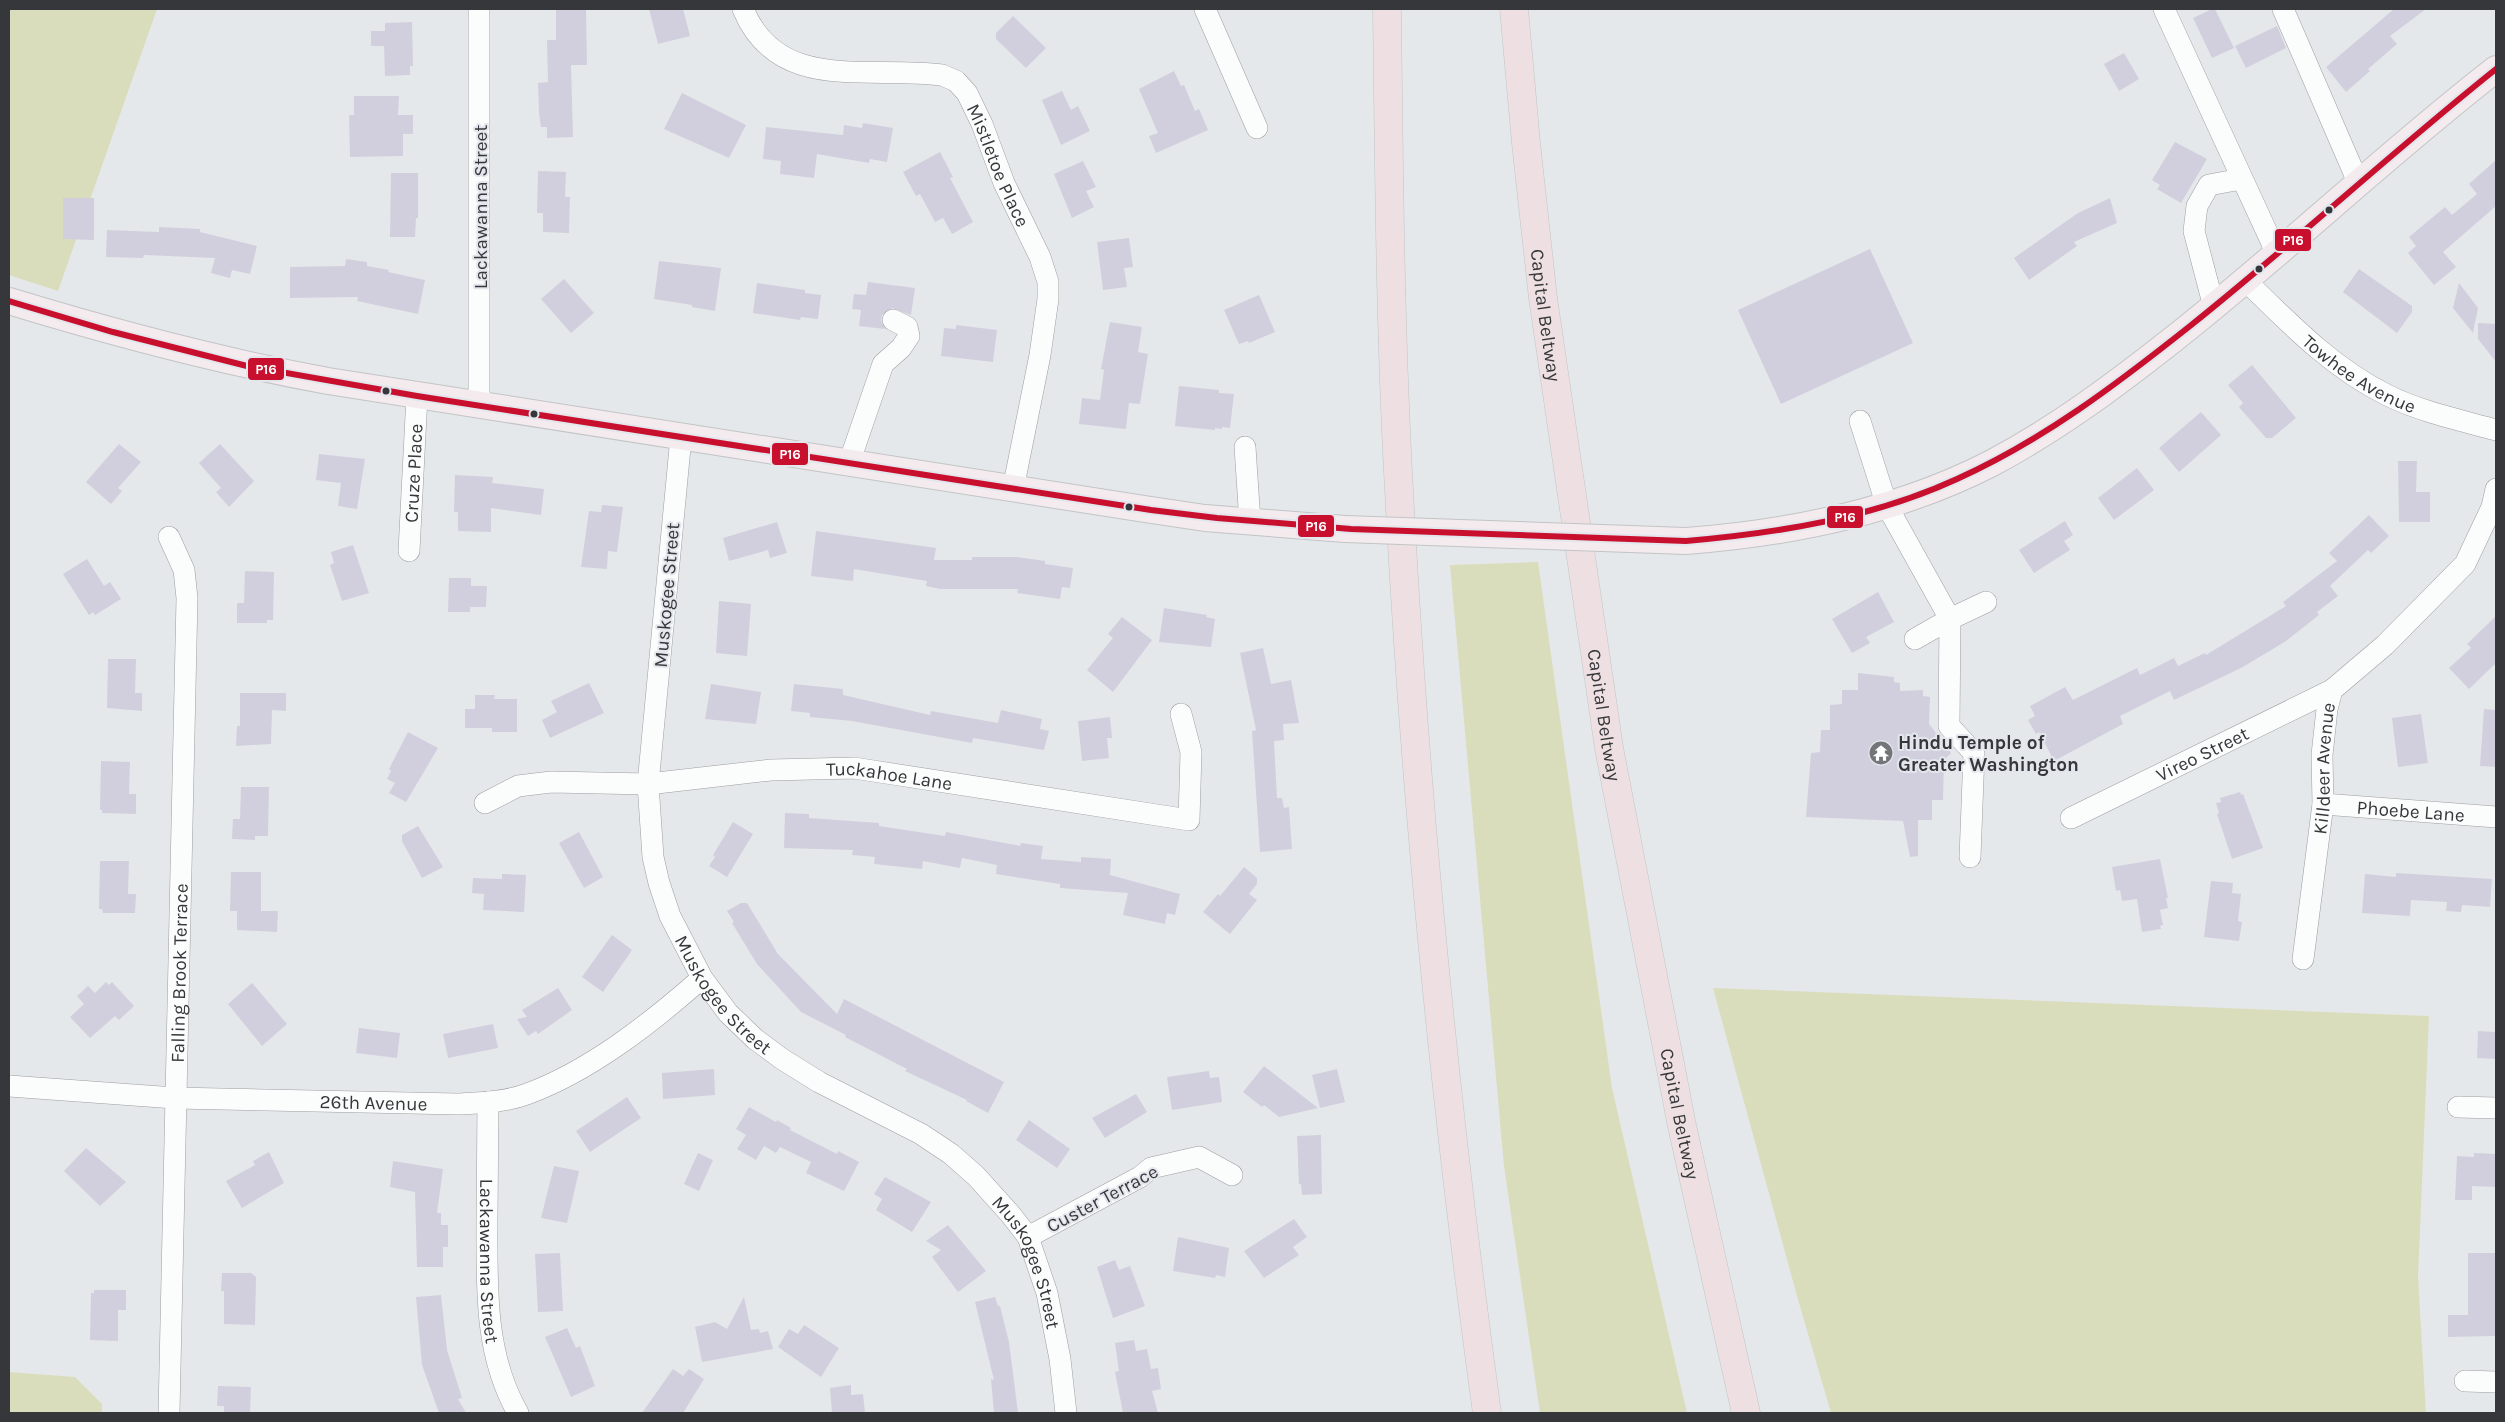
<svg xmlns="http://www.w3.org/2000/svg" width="2505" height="1422" font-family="Karla,sans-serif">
	<rect width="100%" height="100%" fill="#e5e8eb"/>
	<!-- green -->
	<g fill="#daddbb">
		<polygon points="9,9 157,9 58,291 9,275"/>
		<polygon points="1538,562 1612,1088 1687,1413 1540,1413 1504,1166 1450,565"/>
		<polygon points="1713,988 2429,1016 2418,1277 2426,1413 1831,1413 1797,1296"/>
		<polygon points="9,1372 75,1377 102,1404 102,1413 9,1413"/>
	</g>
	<!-- building -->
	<g fill="#d1cfdd">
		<polygon points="556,9 586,9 587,65 571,65 573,137 547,138 547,127 541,127 539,113 538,83 548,82 547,40 556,40"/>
		<polygon points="649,9 683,9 690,36 658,44"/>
		<polygon points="2212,9 2215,9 2234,48 2212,58 2193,18"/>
		<polygon points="2394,9 2426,9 2390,36 2397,44 2368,69 2370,71 2346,92 2326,67"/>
		<polygon points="1013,16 1046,48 1026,68 996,39 996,33"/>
		<polygon points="412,22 413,66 410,66 410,75 385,76 384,46 371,46 371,31 385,31 385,23"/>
		<polygon points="2277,26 2286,48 2246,68 2235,46"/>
		<polygon points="2124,53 2139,79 2119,91 2104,64"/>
		<polygon points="1174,71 1181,86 1184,85 1195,111 1199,109 1208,130 1156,153 1149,136 1158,133 1139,89"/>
		<polygon points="1062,91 1071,110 1078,106 1090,131 1061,145 1042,100"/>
		<polygon points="682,93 746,125 729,158 664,129"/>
		<polygon points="354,96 399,96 398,115 413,115 413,134 403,134 403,156 350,157 349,115 354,115"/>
		<polygon points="863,123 893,128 887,162 870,159 869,163 817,154 814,178 780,174 781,161 763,159 766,127 843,135 844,125 862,128"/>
		<polygon points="2175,142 2207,159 2181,203 2157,189 2160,185 2152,180"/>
		<polygon points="940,152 953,177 950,178 973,222 952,234 943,218 935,222 920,194 916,196 903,172"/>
		<polygon points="2496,160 2496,206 2443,252 2456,267 2434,285 2408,253 2416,246 2409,237 2445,207 2452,215 2477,194 2469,184"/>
		<polygon points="1083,161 1096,187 1086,191 1094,207 1072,218 1054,174"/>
		<polygon points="538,171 566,172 565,197 570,197 569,233 543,232 543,213 537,213"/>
		<polygon points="391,173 418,173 418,218 416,218 415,237 390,237"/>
		<polygon points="63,198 94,198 94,240 63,239"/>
		<polygon points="2110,198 2117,223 2074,242 2077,246 2029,280 2014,258 2078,213"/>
		<polygon points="159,227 200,229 200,232 257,246 250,274 232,270 230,278 211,273 215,258 144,255 143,258 106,257 107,230 159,232"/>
		<polygon points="1129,238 1133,267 1124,268 1127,287 1103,290 1097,242"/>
		<polygon points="1870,249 1913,343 1781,404 1738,310"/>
		<polygon points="346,259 367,262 367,266 389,270 388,272 425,280 418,314 357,301 358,297 290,298 290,267 345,266"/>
		<polygon points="659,261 721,268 715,311 692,307 692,305 654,299"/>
		<polygon points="2359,269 2412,306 2412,312 2397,333 2343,292"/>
		<polygon points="564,279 594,313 571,333 541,299"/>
		<polygon points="868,282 915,288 911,315 892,308 882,315 881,321 885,329 859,326 861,310 852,309 854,294 866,295"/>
		<polygon points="757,283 805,290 805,293 821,295 818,319 801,317 800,320 753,313"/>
		<polygon points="2459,283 2478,308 2473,333 2453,308"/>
		<polygon points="1259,295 1275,332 1249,343 1248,341 1239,344 1224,310"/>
		<polygon points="1110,322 1142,327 1138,352 1148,354 1140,404 1129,403 1126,429 1079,424 1082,398 1100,400 1104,370 1101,369"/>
		<polygon points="2478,323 2496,324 2496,362 2478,339"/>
		<polygon points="956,325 997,330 993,362 941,356 944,328 956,329"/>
		<polygon points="2252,365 2296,418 2272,438 2266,438 2239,407 2243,403 2228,385"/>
		<polygon points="1179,386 1219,390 1219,393 1234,394 1230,428 1222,427 1222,429 1215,428 1215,430 1175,426"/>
		<polygon points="2201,412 2221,435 2179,472 2159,448"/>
		<polygon points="119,444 141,462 118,488 122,491 111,504 86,482"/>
		<polygon points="220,444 254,481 229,507 216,492 221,488 199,463"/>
		<polygon points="319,454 365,459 357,509 338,506 341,483 316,480"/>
		<polygon points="2398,461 2417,461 2416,492 2430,492 2430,522 2399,522"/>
		<polygon points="2137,468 2154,490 2114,520 2098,498"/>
		<polygon points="455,475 493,477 492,483 544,489 541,515 491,508 491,532 458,531 458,512 454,512"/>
		<polygon points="602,505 623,507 617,552 608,551 607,569 581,567 589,511 601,512"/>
		<polygon points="2369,515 2389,536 2371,553 2368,550 2330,586 2338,596 2317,612 2319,615 2286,641 2243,667 2174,700 2170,691 2120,716 2123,724 2054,761 2039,732 2036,734 2028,720 2035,716 2030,706 2065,687 2073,700 2137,668 2140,675 2174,658 2178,666 2205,653 2206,655 2286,606 2283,602 2337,561 2329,553"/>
		<polygon points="2065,521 2073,535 2064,541 2070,550 2034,573 2019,550"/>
		<polygon points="777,522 787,553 770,558 768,550 729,561 723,538"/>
		<polygon points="816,531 936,548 934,560 972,560 972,557 1017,557 1045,561 1045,564 1073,568 1070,588 1062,587 1060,599 1017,593 1018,589 940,589 926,586 927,581 854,569 853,581 811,576"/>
		<polygon points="353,545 369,593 342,601 330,565 334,563 331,552"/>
		<polygon points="87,559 104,586 110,582 121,599 95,615 93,612 89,615 63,574"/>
		<polygon points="245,571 274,572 273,620 267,620 267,623 237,623 237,603 244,603"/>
		<polygon points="449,578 471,578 471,586 487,586 486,607 470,607 470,612 448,612"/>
		<polygon points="1878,592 1894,622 1866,637 1870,643 1852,653 1832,619"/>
		<polygon points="719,601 751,604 747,656 716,653"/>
		<polygon points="1164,608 1207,615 1206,617 1215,619 1211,647 1159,642"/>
		<polygon points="2496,616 2496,663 2469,689 2449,668 2471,648 2467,644"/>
		<polygon points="1122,617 1152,640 1113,692 1087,670 1113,638 1108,634"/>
		<polygon points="1263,648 1271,684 1291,680 1299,723 1283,724 1284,740 1274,741 1277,798 1282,798 1284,808 1289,807 1292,849 1260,852 1252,731 1256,730 1240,653"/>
		<polygon points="108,659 136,659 135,693 142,693 142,711 107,708"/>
		<polygon points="1858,673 1894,677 1894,682 1900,683 1900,691 1923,690 1923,696 1930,697 1929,724 1951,753 1944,760 1943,800 1932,800 1932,820 1918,820 1918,856 1910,857 1903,821 1806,817 1811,753 1820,752 1821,730 1830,730 1830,705 1842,704 1842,690 1858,690"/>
		<polygon points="589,683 604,713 550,738 542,720 557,712 551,701"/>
		<polygon points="711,684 761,692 756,724 705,719"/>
		<polygon points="794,684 843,689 843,695 930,715 931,711 998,723 1001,710 1042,719 1040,729 1049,731 1044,750 973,738 972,743 852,721 810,717 810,713 791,711"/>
		<polygon points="240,693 286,693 286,711 272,710 271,744 236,746 237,726 240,726"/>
		<polygon points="475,695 495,695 494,699 517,699 517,732 492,732 492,728 465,728 465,709 475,709"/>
		<polygon points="2484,709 2496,710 2496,767 2480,766"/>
		<polygon points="2421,714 2428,763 2398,767 2392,718"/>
		<polygon points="1110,717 1112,738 1107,738 1109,758 1082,761 1078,721"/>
		<polygon points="408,732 438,748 406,802 389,793 395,783 387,779 391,771 389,769"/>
		<polygon points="101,761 130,762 129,794 136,794 136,814 102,813 102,810 100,810"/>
		<polygon points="241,787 269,787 268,836 255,836 255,840 232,839 233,819 240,819"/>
		<polygon points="2240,792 2241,795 2243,794 2263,848 2232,859 2217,814 2219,813 2216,803 2221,802 2220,798"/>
		<polygon points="785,813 809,814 809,818 879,823 879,826 945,836 946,832 1020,846 1021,843 1043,846 1041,859 1081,862 1081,857 1111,859 1110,875 1180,894 1175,915 1167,913 1165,924 1123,915 1128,893 1060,888 1060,884 996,874 997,865 962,858 960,868 923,861 922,869 874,864 875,857 852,855 853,850 784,848"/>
		<polygon points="733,822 753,834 727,877 709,866 715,857 713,855"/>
		<polygon points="418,826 443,867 422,878 402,841 402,835"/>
		<polygon points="579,832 603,877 584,888 559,843"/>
		<polygon points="2160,859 2168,898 2166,898 2168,908 2160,910 2163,925 2160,926 2161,929 2142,932 2137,899 2122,901 2120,890 2116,891 2112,867"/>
		<polygon points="100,861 129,861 128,894 136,894 135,913 103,913 102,909 99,909"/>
		<polygon points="1244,867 1257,878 1257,884 1249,894 1257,900 1230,934 1203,912 1218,894 1220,896"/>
		<polygon points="231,872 261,872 261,911 278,911 277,932 237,930 237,911 230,911"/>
		<polygon points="2396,873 2492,879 2490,907 2462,905 2461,912 2446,911 2447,902 2411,900 2410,916 2362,913 2365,874 2396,877"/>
		<polygon points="502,874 526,875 524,912 483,910 484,894 472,893 473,878 502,879"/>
		<polygon points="2211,881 2233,883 2232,893 2241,894 2238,921 2242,922 2239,941 2204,937"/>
		<polygon points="741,903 747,903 778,954 837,1014 844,999 1004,1082 988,1113 966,1101 967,1100 905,1071 907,1069 845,1037 846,1035 801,1012 757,964 732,923 734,922 727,911"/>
		<polygon points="612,935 632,950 603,992 582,977"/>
		<polygon points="106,982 109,985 112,982 134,1006 119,1020 115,1016 90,1038 70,1017 84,1004 77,996 88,986 95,993"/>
		<polygon points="252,983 287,1024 262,1046 228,1004"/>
		<polygon points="558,988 572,1010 538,1034 536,1031 528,1036 517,1019 527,1017 522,1010"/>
		<polygon points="493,1024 498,1048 448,1058 443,1034"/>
		<polygon points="359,1028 400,1033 397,1058 356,1053"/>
		<polygon points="2478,1031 2496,1032 2496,1059 2477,1058"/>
		<polygon points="1264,1066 1318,1108 1279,1117 1264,1105 1262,1107 1243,1092"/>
		<polygon points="714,1069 715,1095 663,1099 662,1073"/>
		<polygon points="1337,1069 1345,1102 1320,1108 1312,1075"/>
		<polygon points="1209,1071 1210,1078 1219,1077 1222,1102 1172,1110 1167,1077"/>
		<polygon points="1136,1094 1147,1112 1105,1138 1092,1118"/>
		<polygon points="627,1097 641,1118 590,1152 576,1131"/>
		<polygon points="749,1107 776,1122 777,1120 791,1128 790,1130 837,1154 838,1151 859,1162 844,1191 806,1173 811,1162 780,1147 776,1153 764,1146 756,1160 737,1149 746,1135 736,1129"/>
		<polygon points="1029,1120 1070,1149 1057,1168 1016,1140"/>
		<polygon points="1321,1135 1322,1194 1302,1195 1301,1184 1299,1184 1297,1136"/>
		<polygon points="86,1148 126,1182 100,1206 64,1171"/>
		<polygon points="269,1152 284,1183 242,1208 226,1181 255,1165 253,1161"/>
		<polygon points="698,1153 713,1160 699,1191 684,1184"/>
		<polygon points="2474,1153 2496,1154 2496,1187 2472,1186 2472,1200 2455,1200 2457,1156 2474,1157"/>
		<polygon points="393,1161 443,1169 437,1213 441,1213 441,1225 448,1225 448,1247 443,1247 443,1267 417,1267 415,1192 390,1187"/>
		<polygon points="554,1166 579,1171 567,1223 541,1218"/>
		<polygon points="885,1177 931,1202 912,1232 876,1210 882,1199 874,1194"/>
		<polygon points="1294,1219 1307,1237 1293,1247 1299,1255 1264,1278 1244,1251"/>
		<polygon points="948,1225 986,1271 958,1292 932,1257 941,1250 926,1241"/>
		<polygon points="1178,1237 1229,1248 1225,1277 1216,1275 1215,1278 1173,1271"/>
		<polygon points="560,1253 563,1311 538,1312 535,1254"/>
		<polygon points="2468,1253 2496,1253 2496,1336 2448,1337 2448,1315 2468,1315"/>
		<polygon points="1115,1260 1119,1270 1130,1266 1145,1306 1113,1318 1097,1267"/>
		<polygon points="222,1273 251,1273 256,1277 255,1325 224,1324 224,1291 221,1291"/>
		<polygon points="94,1290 126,1290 126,1310 118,1310 118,1341 90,1340 91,1293 94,1293"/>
		<polygon points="441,1295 447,1350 462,1398 458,1399 466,1413 439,1413 422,1365 416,1297"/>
		<polygon points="744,1297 751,1330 759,1329 760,1333 768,1331 773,1349 702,1362 695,1327 715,1322 727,1329"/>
		<polygon points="995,1297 998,1306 1000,1306 1009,1342 1018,1413 994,1413 991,1379 994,1380 975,1302"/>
		<polygon points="804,1325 839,1348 821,1377 778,1347 789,1329 798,1334"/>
		<polygon points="567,1328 576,1348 580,1346 595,1386 571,1397 545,1337"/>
		<polygon points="1134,1340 1136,1351 1147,1349 1151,1369 1158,1368 1161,1389 1152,1391 1158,1413 1123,1413 1115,1372 1119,1371 1115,1343"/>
		<polygon points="673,1369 683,1376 689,1369 704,1379 683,1413 642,1413"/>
		<polygon points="851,1385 851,1395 863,1394 865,1413 832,1413 830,1388"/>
		<polygon points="218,1386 251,1387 250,1413 224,1413 224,1406 217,1406"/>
	</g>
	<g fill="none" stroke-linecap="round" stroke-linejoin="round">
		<defs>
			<g id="minor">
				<polyline points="479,9 479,406"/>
				<path id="s1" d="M743 9C778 94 869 65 942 75L956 81 967 93 982 124 1004 183 1040 257 1048 282V299L1040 355 1013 489"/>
				<polyline points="1205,9 1257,128"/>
				<polyline points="2164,9 2277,254"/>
				<polyline points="2283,9 2358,182"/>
				<path id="s2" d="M2245 280C2289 323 2332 368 2387 395 2421 412 2460 420 2496 430"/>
				<polyline points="2214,307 2194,231 2197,206 2209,185 2241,179"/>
				<polyline points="1860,421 1887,506 1950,619 1986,602"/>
				<path id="s3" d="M681 437 648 784 653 857 659 883 670 916 702 978 728 1013 755 1039 782 1059 819 1082 921 1134 951 1154 976 1176 1011 1215 1028 1237 1047 1293 1060 1359 1066 1413"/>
				<polyline points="1245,447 1250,522"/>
				<polyline points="849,463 883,364 901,348 909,336 907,327 893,320"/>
				<path id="s4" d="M409 551 417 396"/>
				<polyline points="1915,639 1950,619 1949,726 1974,753 1970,857"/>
				<path id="s5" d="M485 803 518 786 551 782 648 784 771 770 854 768 1189 820 1191 752 1181 714"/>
				<path id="s6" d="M2323 804 2496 817"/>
				<path id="s7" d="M2071 818 2332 690"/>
				<path id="s8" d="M2303 959 2323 804 2322 755 2327 709 2332 690 2385 645 2465 564 2492 507 2496 489"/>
				<path id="s9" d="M9 1086 175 1098 458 1104C480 1103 506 1102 527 1094 590 1071 651 1023 702 978"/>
				<path id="s10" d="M488 1102C488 1141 487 1181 487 1220 487 1286 484 1354 518 1413"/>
				<polyline points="2458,1107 2496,1108"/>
				<polyline points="1028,1237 1140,1177 1151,1168 1199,1157 1232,1175"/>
				<polyline points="2465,1381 2496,1382"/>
				<path id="s11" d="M169 1413 187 598 184 570 169 537"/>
			</g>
			<g id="major">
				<path d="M9 301C114 333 219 361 328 381L1151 510 1205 518 1345 529"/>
				<path d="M1686 541C1792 533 1897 512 1992 463 2056 429 2114 386 2171 341 2282 254 2384 156 2496 69"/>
			</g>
			<g id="highway">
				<path d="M1387 9C1389 169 1390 330 1399 490 1415 799 1445 1107 1487 1413"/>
				<path id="s12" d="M1514 9 1526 143 1543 298 1609 748 1682 1126 1746 1413"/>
			</g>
		</defs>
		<!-- minor casing -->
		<use href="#minor" stroke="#9c9ea1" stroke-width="22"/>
		<!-- major casing -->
		<use href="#major" stroke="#c2c4c5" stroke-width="28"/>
		<!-- highway casing -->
		<use href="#highway" stroke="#c2c4c5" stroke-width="29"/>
		<!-- minor -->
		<use href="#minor" stroke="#fbfcfc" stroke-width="21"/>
		<!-- major -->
		<use href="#major" stroke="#f3ebee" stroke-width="26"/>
		<!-- highway -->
		<use href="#highway" stroke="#eee0e2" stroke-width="28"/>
		<defs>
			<polyline id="major-bridge" points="1345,529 1686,541"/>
		</defs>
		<!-- major-bridge casing -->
		<use href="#major-bridge" stroke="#c2c4c5" stroke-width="28" stroke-linecap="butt"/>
		<!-- major-bridge -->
		<use href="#major-bridge" stroke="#f3ebee" stroke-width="26"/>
		<defs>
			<path id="bus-1" d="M9 301 113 332 247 366 417 396 1151 510 1217 518 1351 529 1686 541C1779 533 1872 518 1957 479 2042 441 2117 384 2190 326 2294 243 2392 152 2496 69"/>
		</defs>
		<!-- bus-1 casing -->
		<use href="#bus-1" stroke="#e3e7ed" stroke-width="10"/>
		<!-- bus-1 -->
		<use href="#bus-1" stroke="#c8102e" stroke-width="6"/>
	</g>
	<!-- icons -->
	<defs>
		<symbol id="temple-disc" viewBox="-11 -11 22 22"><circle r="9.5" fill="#737578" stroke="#e3e7ed"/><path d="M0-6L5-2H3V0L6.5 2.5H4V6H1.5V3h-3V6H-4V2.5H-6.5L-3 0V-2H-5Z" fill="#fff"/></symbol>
	</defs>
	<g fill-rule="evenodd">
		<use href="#temple-disc" x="1867" y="739" width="28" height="28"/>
	</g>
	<!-- markers -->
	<g fill="#36373a" stroke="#e3e7ed" stroke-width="2">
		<circle cx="2329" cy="210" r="4.5"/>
		<circle cx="2259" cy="269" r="4.5"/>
		<circle cx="386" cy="391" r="4.5"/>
		<circle cx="534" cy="414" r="4.5"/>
		<circle cx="1129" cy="507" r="4.5"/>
	</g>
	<g text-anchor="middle" stroke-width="4" stroke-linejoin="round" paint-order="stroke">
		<!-- street labels -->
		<g font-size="19" fill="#36373a" stroke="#e3e7ed">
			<text dy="7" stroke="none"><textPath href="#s1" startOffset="335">Mistletoe Place</textPath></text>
			<text transform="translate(480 207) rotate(-90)" y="7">Lackawanna Street</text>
			<text dy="7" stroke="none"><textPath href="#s12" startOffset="308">Capital Beltway</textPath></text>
			<text dy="7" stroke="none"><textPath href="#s2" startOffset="149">Towhee Avenue</textPath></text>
			<text dy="7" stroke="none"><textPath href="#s4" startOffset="78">Cruze Place</textPath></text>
			<text transform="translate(666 595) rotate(-85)" y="7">Muskogee Street</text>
			<text dy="7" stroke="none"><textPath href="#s12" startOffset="712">Capital Beltway</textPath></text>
			<text dy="7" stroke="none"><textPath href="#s7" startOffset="146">Vireo Street</textPath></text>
			<text dy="7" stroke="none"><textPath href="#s8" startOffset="192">Killdeer Avenue</textPath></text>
			<text dy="7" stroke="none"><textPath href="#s5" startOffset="410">Tuckahoe Lane</textPath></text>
			<text dy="7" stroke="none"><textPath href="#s6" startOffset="88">Phoebe Lane</textPath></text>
			<text dy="7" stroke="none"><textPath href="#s11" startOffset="440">Falling Brook Terrace</textPath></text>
			<text dy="7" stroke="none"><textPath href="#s3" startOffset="579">Muskogee Street</textPath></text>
			<text dy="7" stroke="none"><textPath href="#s9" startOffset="365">26th Avenue</textPath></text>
			<text dy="7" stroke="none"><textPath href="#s12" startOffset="1118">Capital Beltway</textPath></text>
			<text transform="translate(1102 1198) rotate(-28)" y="7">Custer Terrace</text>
			<text dy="7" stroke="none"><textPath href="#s10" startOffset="159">Lackawanna Street</textPath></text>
			<text dy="7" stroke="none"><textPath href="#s3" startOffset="998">Muskogee Street</textPath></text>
		</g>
		<!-- poi labels -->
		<g font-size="19" font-weight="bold" fill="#36373a" stroke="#e3e7ed" text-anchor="start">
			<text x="1898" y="749">Hindu Temple of<tspan x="1898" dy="22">Greater Washington</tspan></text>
		</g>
	</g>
	<g stroke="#e3e7ed" stroke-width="2">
		<rect x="2274" y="228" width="38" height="24" rx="5" fill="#c8102e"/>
		<rect x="247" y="357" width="38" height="24" rx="5" fill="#c8102e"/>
		<rect x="771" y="442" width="38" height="24" rx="5" fill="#c8102e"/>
		<rect x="1826" y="505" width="38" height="24" rx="5" fill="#c8102e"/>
		<rect x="1297" y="514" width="38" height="24" rx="5" fill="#c8102e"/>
	</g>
	<g font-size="14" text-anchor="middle" font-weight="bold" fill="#fff">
		<text x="2293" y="245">P16</text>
		<text x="266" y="374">P16</text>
		<text x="790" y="459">P16</text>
		<text x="1845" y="522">P16</text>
		<text x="1316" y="531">P16</text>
	</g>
	<!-- border -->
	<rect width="2505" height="1422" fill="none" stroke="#36373a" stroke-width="20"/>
</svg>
